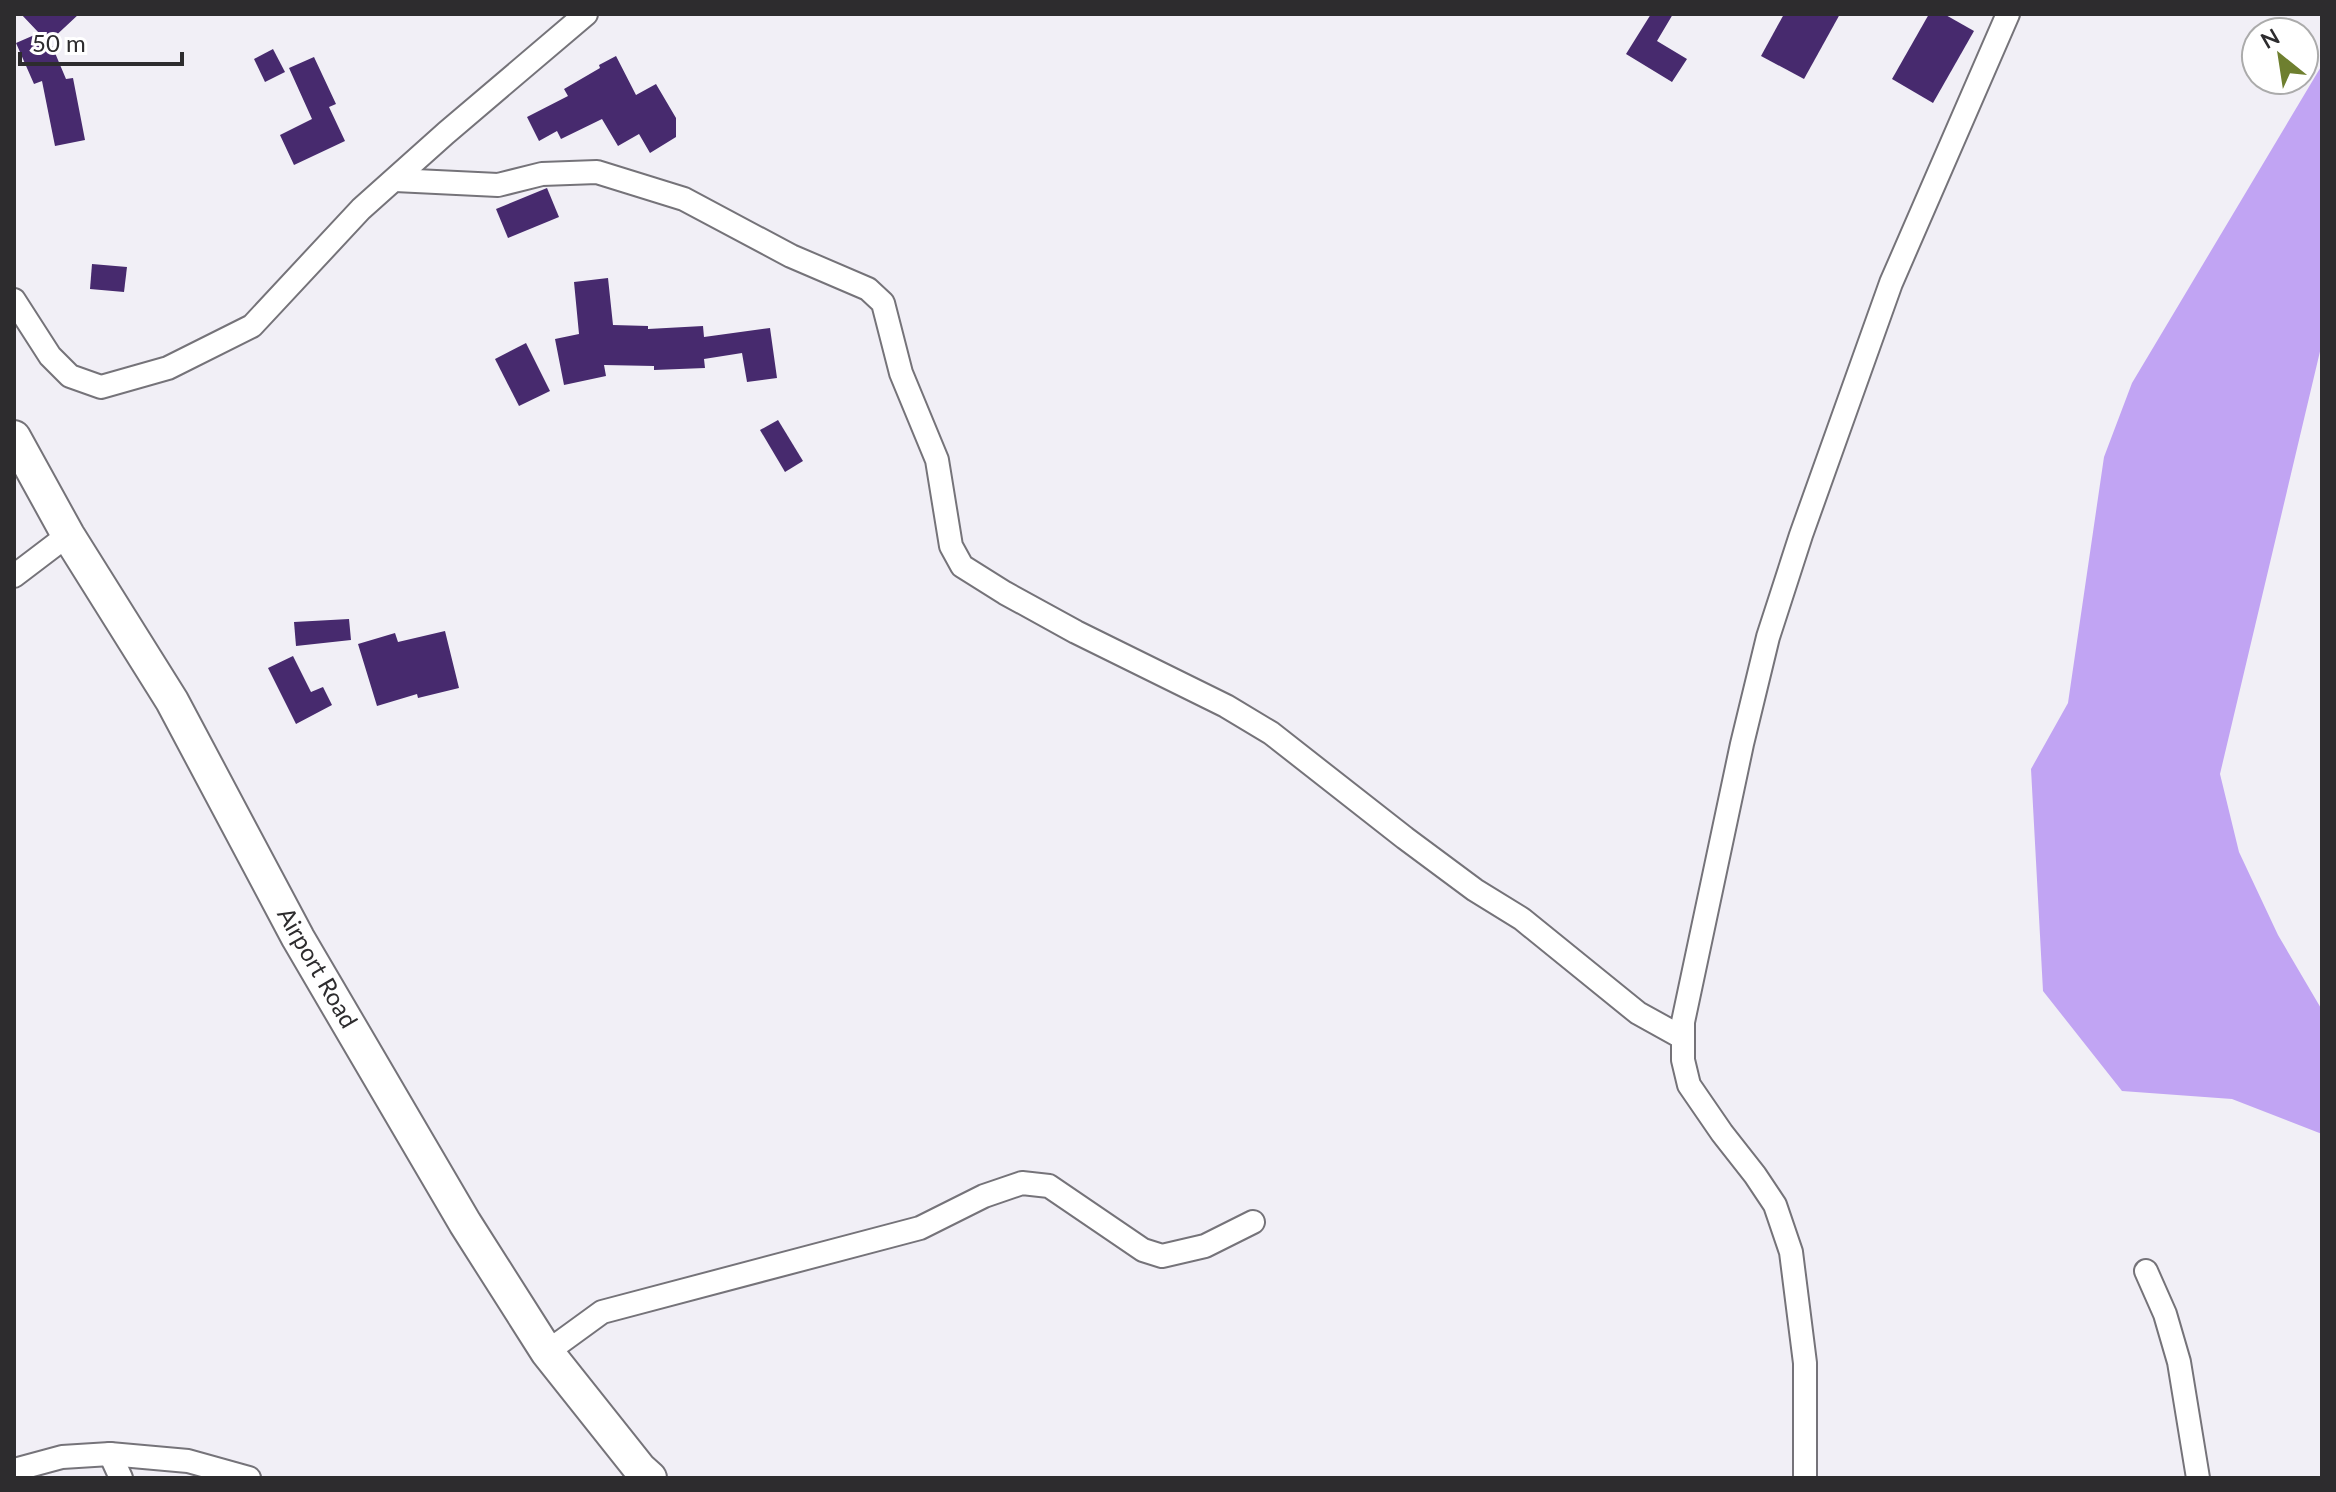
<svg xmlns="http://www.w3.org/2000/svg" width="2336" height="1492" font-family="Lato,sans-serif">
	<rect width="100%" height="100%" fill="#f1eff6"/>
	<!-- forest -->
	<polygon fill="#c1a4f3" points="2322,65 2322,343 2220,774 2239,852 2278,935 2322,1010 2322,1134 2232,1099 2122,1091 2043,991 2031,769 2068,703 2104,457 2132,383"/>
	<!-- building -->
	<g fill="#472a6e">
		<polygon points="21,14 79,14 50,41 66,79 73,78 85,140 55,146 42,81 34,84 16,43 39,33"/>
		<polygon points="1651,14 1673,14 1657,41 1687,59 1672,82 1626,54"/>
		<polygon points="1784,14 1840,14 1804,79 1761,56"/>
		<polygon points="1929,14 1944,14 1974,31 1933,103 1892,79"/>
		<polygon points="273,49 285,72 265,82 254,59"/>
		<polygon points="616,56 636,95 656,84 676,118 676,137 650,153 639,134 618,146 602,119 561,139 557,131 539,141 527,117 568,96 564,89 600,68 599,65"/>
		<polygon points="314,57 336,104 329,107 345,141 294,165 280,135 312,119 289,68"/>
		<polygon points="547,188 559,217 508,238 496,209"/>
		<polygon points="92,264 127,267 124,292 90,289"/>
		<polygon points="608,278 613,325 648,326 648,329 703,326 704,337 770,328 777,378 747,382 742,353 704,359 705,368 654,370 654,366 604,365 606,376 564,385 555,339 579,334 574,282"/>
		<polygon points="526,343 550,391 519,406 495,359"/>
		<polygon points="778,420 803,461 785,472 760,430"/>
		<polygon points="349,619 351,640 296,646 294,622"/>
		<polygon points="445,631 459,688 418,698 417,694 377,706 358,644 395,633 398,642"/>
		<polygon points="293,656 311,692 323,687 332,705 296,724 268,668"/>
	</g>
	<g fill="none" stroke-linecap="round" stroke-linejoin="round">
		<defs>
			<g id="street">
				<polyline points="395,180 498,185 542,174 597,172 684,199 791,256 868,289 883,303 901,373 937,460 951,546 962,566 1005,593 1076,632 1226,706 1271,733 1405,838 1475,890 1522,919 1638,1013 1683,1038"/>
				<polyline points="14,300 50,356 70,376 101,387 168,368 252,326 361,209 446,133 586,14"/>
				<polyline points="14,576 68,535"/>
				<polyline points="2146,1271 2165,1314 2179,1362 2198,1478"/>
				<polyline points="547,1352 602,1312 920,1228 984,1196 1022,1183 1049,1186 1143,1250 1162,1256 1205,1246 1253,1222"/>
				<polyline points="110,1454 121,1478"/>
				<polyline points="14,1470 62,1457 110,1454 188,1461 249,1478"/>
				<polyline points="1805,1478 1805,1363 1791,1252 1775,1205 1755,1175 1722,1133 1689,1085 1683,1060 1683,1022 1742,744 1768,637 1801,535 1891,283 2008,14"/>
			</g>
			<polyline id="secondary" points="14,437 68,535 172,701 298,938 465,1223 547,1352 640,1469 650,1478"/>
		</defs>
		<!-- street casing -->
		<use href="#street" stroke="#757379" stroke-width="26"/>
		<!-- secondary casing -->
		<use href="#secondary" stroke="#757379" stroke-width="36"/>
		<!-- street -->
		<use href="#street" stroke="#fff" stroke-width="22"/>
		<!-- secondary -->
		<use href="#secondary" stroke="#fff" stroke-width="32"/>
	</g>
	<g text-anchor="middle" stroke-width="8" stroke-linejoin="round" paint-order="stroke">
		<!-- street labels -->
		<g font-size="24" fill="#2d2c2e" stroke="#fff">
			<text transform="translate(317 968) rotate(60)" y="8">Airport Road</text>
		</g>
	</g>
	<!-- border -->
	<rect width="2336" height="1492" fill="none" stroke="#2d2c2e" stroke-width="32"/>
	<!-- north arrow -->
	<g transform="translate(2280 56) rotate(330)"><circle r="38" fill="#ffffff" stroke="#ababab" stroke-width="2"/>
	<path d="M0-6L14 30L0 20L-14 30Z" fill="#6e7f2f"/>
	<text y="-12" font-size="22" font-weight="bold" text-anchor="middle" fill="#2d2c2e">N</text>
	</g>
	<!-- scale -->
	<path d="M20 52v12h162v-12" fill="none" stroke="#2d2c2e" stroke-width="4"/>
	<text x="32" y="52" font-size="24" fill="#2d2c2e" stroke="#ffffff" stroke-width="6" paint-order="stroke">50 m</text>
</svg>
